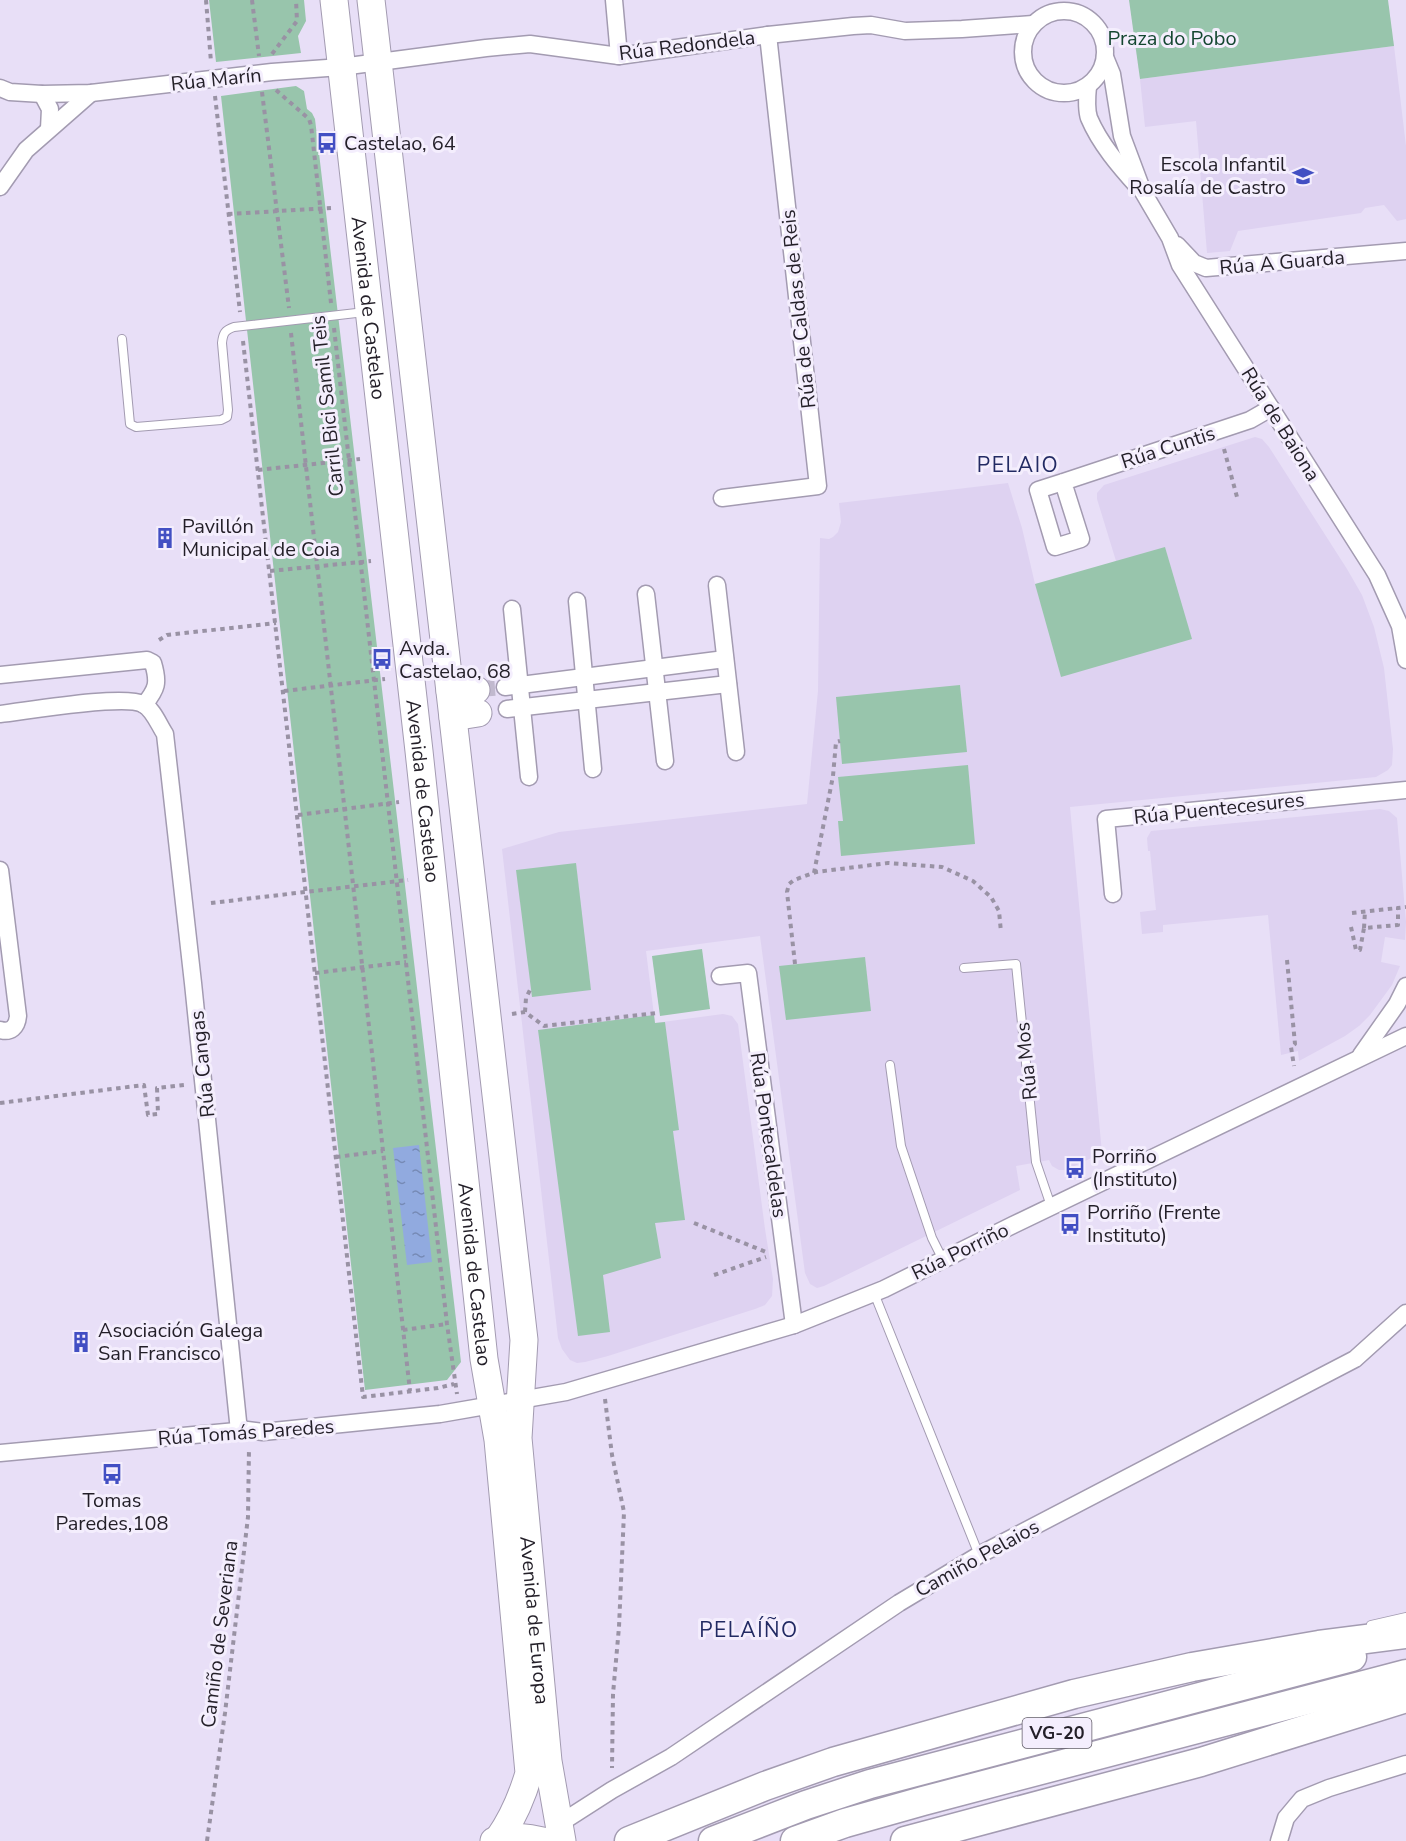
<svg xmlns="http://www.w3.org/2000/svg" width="1406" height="1841" font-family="'Nunito Sans',sans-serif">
	<defs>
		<pattern id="water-ripples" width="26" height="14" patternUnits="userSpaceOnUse" patternTransform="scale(1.5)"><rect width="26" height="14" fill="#91aadf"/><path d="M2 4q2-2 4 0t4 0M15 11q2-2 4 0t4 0" fill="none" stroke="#768ab5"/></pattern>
	</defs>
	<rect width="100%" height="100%" fill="#e8dff7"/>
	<!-- built -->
	<g fill="#ded2f1">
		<polygon points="1394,46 1406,146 1406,219 1397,221 1384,205 1365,208 1361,213 1238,231 1230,251 1207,253 1196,121 1145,127 1140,79"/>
		<polygon points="1255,437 1262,439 1269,447 1347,569 1362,595 1374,627 1384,668 1393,749 1392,765 1388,770 1376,777 1070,807 1102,1153 1066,1170 1059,1170 1052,1166 1049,1160 1016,1166 1020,1190 824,1286 817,1288 810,1284 805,1273 760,936 646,951 655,1023 723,1014 732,1016 738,1024 765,1229 773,1279 772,1296 765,1305 755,1309 608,1356 585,1362 577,1363 570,1360 562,1349 558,1338 502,849 559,832 807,804 818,691 820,538 829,539 833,537 838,532 841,522 839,503 1008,483 1022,528 1035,584 1071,578 1116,561 1097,499 1097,493 1104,485"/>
		<polygon points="1380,809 1389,811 1397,818 1406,922 1405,940 1385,937 1381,962 1400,966 1392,985 1370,1015 1359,1026 1345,1036 1323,1048 1299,1061 1298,1051 1281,1055 1268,915 1163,925 1163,932 1142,934 1140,912 1156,910 1150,851 1148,851 1147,838 1151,831"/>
	</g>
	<!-- green -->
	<g fill="#98c5ac">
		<polygon points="209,0 304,0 306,21 298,36 301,53 216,62"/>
		<polygon points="1129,0 1388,0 1394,46 1140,79"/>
		<polygon points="296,86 304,91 307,109 312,113 315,119 461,1362 447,1380 365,1390 221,96"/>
		<polygon points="1165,547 1192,639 1061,677 1035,584"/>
		<polygon points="960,685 967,752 842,764 836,697"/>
		<polygon points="968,765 975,844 841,856 838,821 843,821 838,777"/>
		<polygon points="576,863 591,990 532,997 516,870"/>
		<polygon points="702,949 710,1009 660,1016 652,956"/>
		<polygon points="865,957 871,1011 786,1020 779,966"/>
		<polygon points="654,1015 655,1023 665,1022 679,1130 673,1131 685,1220 655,1223 661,1258 603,1275 610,1332 578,1336 538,1030"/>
	</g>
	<!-- water -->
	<polygon fill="url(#water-ripples)" points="419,1145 432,1262 407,1265 393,1148"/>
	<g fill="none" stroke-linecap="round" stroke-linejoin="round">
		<!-- minor-tunnel -->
		<polyline stroke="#c1b9ce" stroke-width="16" stroke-dasharray="16 8" stroke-linecap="butt" points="479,689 505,687"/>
		<defs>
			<g id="service">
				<path d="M122 339 130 424 136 427 221 420 227 417 228 410 222 343C223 333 225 330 234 327L365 312"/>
				<polyline points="964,968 1016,964 1036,1162 1051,1206"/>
				<polyline points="890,1065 901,1146 932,1238 943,1260"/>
				<polyline points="874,1293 979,1555"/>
				<polyline points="1371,1625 1406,1617"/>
			</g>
			<g id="minor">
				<polyline points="614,0 619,56"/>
				<circle cx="1064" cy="52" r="41"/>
				<polyline points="1105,57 1112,74 1122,136 1143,192 1170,238 1180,265 1377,575 1400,626 1406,660"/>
				<path d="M1088 86C1087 96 1086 109 1089 118 1100 144 1120 167 1138 187"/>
				<polyline points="0,88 10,92 42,94 91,93 272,72 341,67 486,48 530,44 619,56 768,35 853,26 871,25 905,31 962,29 1033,24"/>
				<polyline points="42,94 50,109 49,129"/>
				<polyline points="0,187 26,150 91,93"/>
				<polyline points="1177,245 1194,263 1206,268 1406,251"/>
				<polyline points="1063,482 1081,539 1055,547 1038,490 1063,482 1235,425 1250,420 1271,408"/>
				<polyline points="722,498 818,486 768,35"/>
				<polyline points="717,585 736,752"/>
				<polyline points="646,594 665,761"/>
				<polyline points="577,601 593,769"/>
				<polyline points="512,609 529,777"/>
				<path d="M0 675 147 660 153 663C159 683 157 689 144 705"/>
				<polyline points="505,687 725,659"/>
				<polyline points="507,709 728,684"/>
				<path d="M0 714C27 711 123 694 143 704 153 709 159 725 165 734L193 983 239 1431"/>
				<path d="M0 870 18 1016C17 1027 11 1033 0 1030"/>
				<polyline points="1113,894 1106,819 1406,790"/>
				<polyline points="720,976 748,973 794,1325"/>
				<polyline points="1361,1055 1397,1004 1406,986"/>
				<polyline points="0,1453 247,1430 263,1432 440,1414 566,1392 794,1325 884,1289 1013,1225 1406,1036"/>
				<polyline points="559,1824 612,1790 671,1757 899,1603 979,1555 1355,1359 1406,1313"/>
				<polyline points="1279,1841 1286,1818 1302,1799 1329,1788 1406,1764"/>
			</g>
			<g id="primary">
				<path id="s1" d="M334 0 419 751 484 1359 498 1440 529 1773C522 1797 513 1818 499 1838"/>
				<path id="s2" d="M371 0 524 1340 518 1438 548 1761 562 1841"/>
				<polyline points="450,691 476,690"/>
				<polyline points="453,717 478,713"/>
				<path d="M494 1841C504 1834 531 1838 543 1841"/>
			</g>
			<g id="trunk">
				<polyline points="629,1841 765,1786 833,1762 1074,1694 1192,1667 1319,1645 1406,1634"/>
				<polyline points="713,1841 806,1805 870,1784 1352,1657"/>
				<polyline points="795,1841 845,1823 923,1801 1406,1674"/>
				<polyline points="905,1841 1201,1762 1406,1698"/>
			</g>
		</defs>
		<!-- service casing -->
		<use href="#service" stroke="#a39bb1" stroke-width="10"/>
		<!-- minor casing -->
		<use href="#minor" stroke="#a39bb1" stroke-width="19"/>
		<!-- primary casing -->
		<use href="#primary" stroke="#a39bb1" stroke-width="29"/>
		<!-- trunk casing -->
		<use href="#trunk" stroke="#a39bb1" stroke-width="31"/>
		<!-- path -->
		<g stroke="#9992a4" stroke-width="4" stroke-dasharray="4.5 4.5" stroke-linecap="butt">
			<polyline points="206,0 211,62"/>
			<polyline points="252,0 259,56"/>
			<polyline points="272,54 297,21 296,0"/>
			<polyline points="276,90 309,119 311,125 331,303"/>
			<polyline points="262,92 289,308"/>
			<polyline points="215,96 240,312"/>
			<polyline points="228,214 331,208"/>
			<polyline points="334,328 447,1324 457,1394"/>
			<polyline points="291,333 410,1391"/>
			<polyline points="243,341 363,1397 438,1388 454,1384"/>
			<polyline points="1224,449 1237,497"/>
			<polyline points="258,470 360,459"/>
			<polyline points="270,571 371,561"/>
			<polyline points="159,640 167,635 276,623"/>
			<polyline points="284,691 385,679"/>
			<polyline points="298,815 399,802"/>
			<polyline points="814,873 833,776 836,742 840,741"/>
			<polyline points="211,903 408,880"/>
			<polyline points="1352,913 1398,908"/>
			<polyline points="1351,927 1356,950 1360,950 1364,928 1398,925 1398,908 1406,907"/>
			<polyline points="1364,928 1365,911"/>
			<polyline points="1287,960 1295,1044 1291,1047 1294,1066"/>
			<polyline points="795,964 787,892 789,884 794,880 816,872 888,863 942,867 973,881 991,897 999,911 1001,932"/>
			<polyline points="315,973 406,962"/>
			<polyline points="525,1012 526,998 530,990"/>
			<polyline points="512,1014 525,1012 544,1026 657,1013"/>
			<polyline points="0,1103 144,1085 148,1115 158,1114 157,1088 184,1085"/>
			<polyline points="336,1157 383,1151"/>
			<polyline points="694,1223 766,1252"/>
			<polyline points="714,1275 766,1257"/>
			<polyline points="403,1330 447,1324"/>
			<polyline points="605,1399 612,1455 624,1512 619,1627 613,1694 612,1768"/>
			<polyline points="207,1841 225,1713 248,1517 249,1448"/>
		</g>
		<!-- service -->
		<use href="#service" stroke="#fff" stroke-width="8"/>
		<!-- minor -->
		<use href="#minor" stroke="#fff" stroke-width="16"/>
		<!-- primary -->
		<use href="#primary" stroke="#fff" stroke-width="27"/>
		<!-- trunk -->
		<use href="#trunk" stroke="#fff" stroke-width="28"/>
	</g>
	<!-- icons -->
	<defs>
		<symbol id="bus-bare" viewBox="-9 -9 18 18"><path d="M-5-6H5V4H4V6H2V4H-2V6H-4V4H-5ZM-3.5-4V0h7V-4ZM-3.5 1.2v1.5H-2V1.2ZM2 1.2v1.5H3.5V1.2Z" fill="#424fc3" stroke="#f4eefd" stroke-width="2.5" paint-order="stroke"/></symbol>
		<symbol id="school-bare" viewBox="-9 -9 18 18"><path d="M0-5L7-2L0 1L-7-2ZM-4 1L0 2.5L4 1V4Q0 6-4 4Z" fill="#424fc3" stroke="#f4eefd" stroke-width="2.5" paint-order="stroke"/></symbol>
		<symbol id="building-bare" viewBox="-9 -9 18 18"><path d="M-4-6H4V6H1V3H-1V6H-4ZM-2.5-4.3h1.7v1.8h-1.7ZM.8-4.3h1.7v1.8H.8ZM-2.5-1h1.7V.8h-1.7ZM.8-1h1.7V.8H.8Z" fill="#424fc3" stroke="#f4eefd" stroke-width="2.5" paint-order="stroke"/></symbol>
	</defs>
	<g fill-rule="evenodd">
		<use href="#bus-bare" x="312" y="128" width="30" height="30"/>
		<use href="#school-bare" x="1288" y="161" width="30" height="30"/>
		<use href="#building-bare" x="150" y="523" width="30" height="30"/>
		<use href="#bus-bare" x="367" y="644" width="30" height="30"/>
		<use href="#bus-bare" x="1060" y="1153" width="30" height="30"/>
		<use href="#bus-bare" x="1055" y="1209" width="30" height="30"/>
		<use href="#building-bare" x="66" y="1327" width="30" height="30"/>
		<use href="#bus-bare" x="97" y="1459" width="30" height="30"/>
	</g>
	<g text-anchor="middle" stroke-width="6" stroke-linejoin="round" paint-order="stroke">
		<!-- shield labels -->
		<rect fill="#f4eefd" stroke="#625d68" stroke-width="1.5" x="1022.5" y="1718" width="69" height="30" rx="4.5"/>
		<g font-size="18" font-weight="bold" fill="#231f28">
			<text x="1057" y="1739">VG-20</text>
		</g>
		<!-- park labels -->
		<g font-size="20" fill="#134630" stroke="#f4eefd">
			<text x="1172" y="45">Praza do Pobo</text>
		</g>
		<!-- street labels -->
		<g font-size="20" fill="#231f28" stroke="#f4eefd">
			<text transform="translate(687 45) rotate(-7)" y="7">Rúa Redondela</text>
			<text transform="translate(216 79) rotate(-6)" y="7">Rúa Marín</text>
			<text transform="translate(1282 262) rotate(-5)" y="7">Rúa A Guarda</text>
			<text dy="7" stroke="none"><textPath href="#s1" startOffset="310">Avenida de Castelao</textPath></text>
			<text transform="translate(798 309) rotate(-96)" y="7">Rúa de Caldas de Reis</text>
			<text transform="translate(327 406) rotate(-96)" y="7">Carril Bici Samil Teis</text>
			<text transform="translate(1281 424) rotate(58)" y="7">Rúa de Baiona</text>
			<text transform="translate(1168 447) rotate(-18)" y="7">Rúa Cuntis</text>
			<text dy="7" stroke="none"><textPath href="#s1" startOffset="796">Avenida de Castelao</textPath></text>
			<text transform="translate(1219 808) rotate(-6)" y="7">Rúa Puentecesures</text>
			<text transform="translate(1026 1061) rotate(-96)" y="7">Rúa Mos</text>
			<text transform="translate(202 1064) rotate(-96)" y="7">Rúa Cangas</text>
			<text transform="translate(769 1135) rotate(82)" y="7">Rúa Pontecaldelas</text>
			<text transform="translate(960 1251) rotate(-26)" y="7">Rúa Porriño</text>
			<text dy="7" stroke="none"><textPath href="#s1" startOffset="1282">Avenida de Castelao</textPath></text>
			<text transform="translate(246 1432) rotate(-4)" y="7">Rúa Tomás Paredes</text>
			<text transform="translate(977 1558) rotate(-29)" y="7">Camiño Pelaios</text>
			<text dy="7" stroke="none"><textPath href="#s2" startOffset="1630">Avenida de Europa</textPath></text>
			<text transform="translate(219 1634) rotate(-83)" y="7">Camiño de Severiana</text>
		</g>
		<!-- poi labels -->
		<g font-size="20" fill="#231f28" stroke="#f4eefd" text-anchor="start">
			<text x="344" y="150">Castelao, 64</text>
			<text x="1286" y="171" text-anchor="end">Escola Infantil<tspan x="1286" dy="23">Rosalía de Castro</tspan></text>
			<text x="182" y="533">Pavillón<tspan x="182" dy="23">Municipal de Coia</tspan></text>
			<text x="399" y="655">Avda.<tspan x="399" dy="23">Castelao, 68</tspan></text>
			<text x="1092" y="1163">Porriño<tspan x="1092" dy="23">(Instituto)</tspan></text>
			<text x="1087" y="1219">Porriño (Frente<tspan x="1087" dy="23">Instituto)</tspan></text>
			<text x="98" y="1337">Asociación Galega<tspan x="98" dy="23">San Francisco</tspan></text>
			<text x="112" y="1507" text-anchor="middle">Tomas<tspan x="112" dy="23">Paredes,108</tspan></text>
		</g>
		<!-- neighbourhood labels -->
		<g font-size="21" letter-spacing="1.5" fill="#222a63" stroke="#f4eefd">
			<text x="1018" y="472">PELAIO</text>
			<text x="749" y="1637">PELAÍÑO</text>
		</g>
	</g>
</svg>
